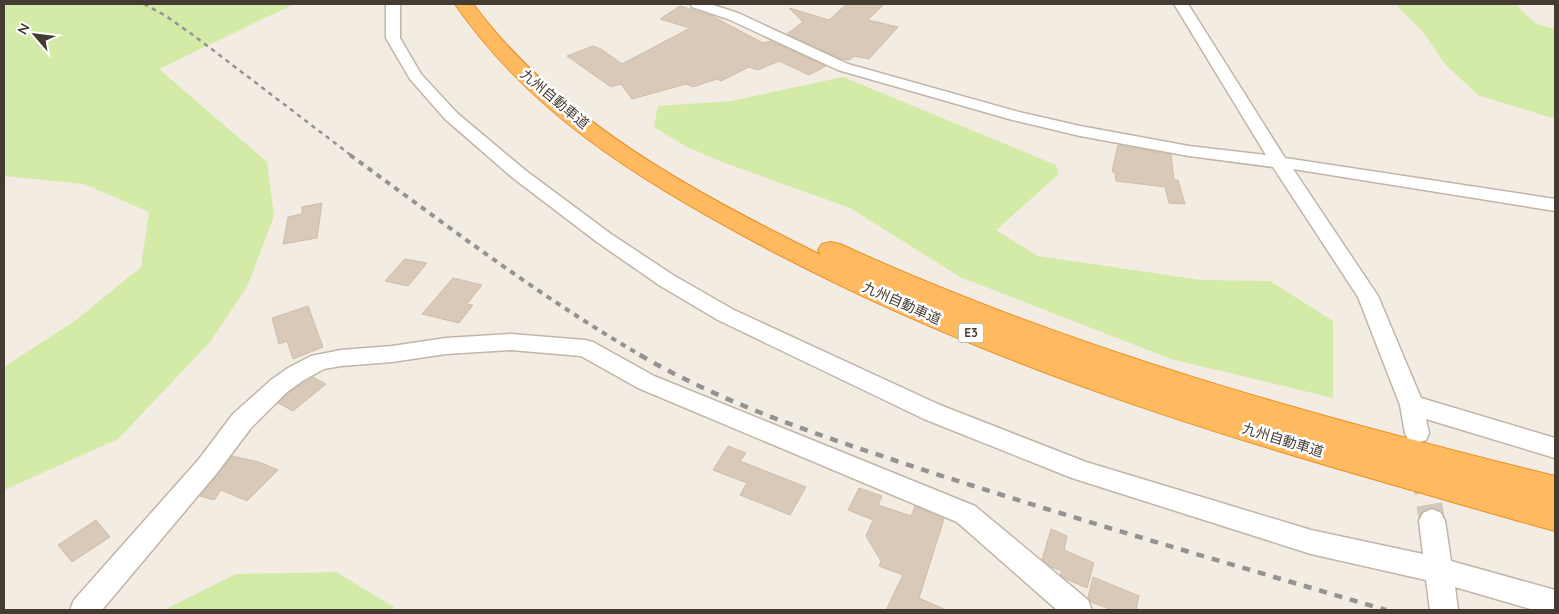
<svg xmlns="http://www.w3.org/2000/svg" width="1559" height="614" font-family="Quicksand,'Noto Sans JP',sans-serif">
	<rect width="100%" height="100%" fill="#f2ece2"/>
	<!-- green -->
	<g fill="#d3eba7">
		<polygon points="4,4 294,4 159,69 267,162 274,216 247,287 210,342 118,439 4,490 4,367 76,320 141,267 149,212 84,184 4,176"/>
		<polygon points="1395,4 1515,4 1536,24 1555,29 1555,119 1478,95 1445,64 1423,32"/>
		<polygon points="843,77 1056,165 1059,174 996,230 1038,256 1201,280 1270,281 1333,321 1333,398 1171,359 960,277 850,208 722,162 685,146 654,127 658,106 731,101"/>
		<polygon points="336,572 394,607 393,610 164,610 236,574"/>
	</g>
	<!-- building -->
	<g fill="#d8c9b9" stroke="#d0bda9">
		<polygon points="847,4 884,4 868,20 898,27 869,59 854,56 849,60 841,59 787,34 803,22 789,8 829,20"/>
		<polygon points="680,6 712,16 763,43 770,41 826,66 809,75 779,61 758,70 749,67 721,81 717,79 693,87 686,84 632,99 621,84 611,87 567,56 593,46 601,49 622,64 690,28 660,19"/>
		<polygon points="1118,145 1171,155 1174,180 1178,180 1185,204 1169,203 1165,187 1116,181 1115,173 1112,171"/>
		<polygon points="322,203 317,238 283,244 288,217 302,214 302,207"/>
		<polygon points="405,259 427,263 408,286 385,281"/>
		<polygon points="453,278 482,285 467,304 473,305 459,323 422,314"/>
		<polygon points="308,306 323,347 293,359 287,341 279,344 272,318"/>
		<polygon points="313,377 326,384 293,411 278,403 288,393"/>
		<polygon points="728,446 746,453 740,461 806,487 790,515 740,495 747,483 713,470"/>
		<polygon points="232,456 259,462 278,470 247,501 221,490 214,500 200,496"/>
		<polygon points="859,488 882,496 878,505 911,516 915,506 944,519 919,598 946,610 886,610 903,575 879,566 881,561 866,536 873,520 848,510"/>
		<polygon points="96,520 110,537 72,562 58,545"/>
		<polygon points="1051,529 1067,536 1064,550 1094,563 1087,588 1066,579 1060,575 1062,571 1051,567 1042,560"/>
		<polygon points="1093,577 1139,596 1136,610 1112,610 1091,602 1088,597"/>
	</g>
	<g fill="none" stroke-linecap="round" stroke-linejoin="round">
		<!-- minor-tunnel -->
		<polyline stroke="#cfc9bf" stroke-width="26" stroke-dasharray="26 12" stroke-linecap="butt" points="1423,467 1432,521"/>
		<defs>
			<g id="minor">
				<polygon points="386,4 400,4 400,38 421,74 457,113 525,170 611,234 673,275 734,310 940,405 1086,462 1311,530 1423,554 1419,521 1423,513 1432,509 1441,513 1445,521 1451,561 1555,590 1555,610 1534,610 1455,587 1458,610 1430,610 1426,580 1311,554 1072,478 924,419 718,320 659,285 597,242 513,178 445,119 410,79 386,38"/>
				<polygon points="690,4 710,4 738,13 848,64 1019,112 1080,126 1189,146 1266,155 1174,4 1188,4 1285,158 1555,199 1555,211 1293,169 1378,296 1421,398 1555,438 1555,458 1426,419 1429,433 1426,440 1417,443 1408,440 1405,433 1400,405 1358,297 1273,167 1189,156 1080,136 1009,119 838,70 728,19 692,7"/>
				<polygon points="511,334 585,340 593,342 654,376 975,506 1088,600 1092,610 1057,610 957,522 638,388 581,356 511,350 446,354 392,362 341,366 324,369 304,380 287,392 251,428 217,473 102,610 70,610 74,600 199,459 233,414 271,380 288,368 311,356 341,350 392,346 446,338"/>
			</g>
			<path id="motorway" d="M455 4H473C560 121 692 191 821 255L818 250 822 244 831 242 840 244C1069 349 1312 416 1555 476V531C1499 516 1443 499 1387 483 1166 420 946 347 744 236 631 174 530 112 455 4Z"/>
		</defs>
		<!-- minor casing -->
		<use href="#minor" stroke="#c1b5a7" stroke-width="3"/>
		<!-- motorway casing -->
		<use href="#motorway" stroke="#e98e25" stroke-width="2"/>
		<!-- minor -->
		<use href="#minor" fill="#fff" fill-rule="evenodd"/>
		<!-- motorway -->
		<use href="#motorway" fill="#ffba60" fill-rule="evenodd"/>
		<!-- rail-far2 -->
		<polyline stroke="#939393" stroke-width="2.5" stroke-dasharray="4.5 4.5" stroke-linecap="butt" points="144,4 166,16 197,38 352,156"/>
		<!-- rail-far1 -->
		<path stroke="#939393" stroke-width="4" stroke-dasharray="5.5 5.5" stroke-linecap="butt" d="M350 155C445 224 540 297 642 356"/>
		<!-- rail -->
		<path stroke="#939393" stroke-width="4.5" stroke-dasharray="8 8" stroke-linecap="butt" d="M640 355C731 408 831 439 930 472 1081 521 1234 565 1386 610"/>
	</g>
	<g text-anchor="middle" stroke-width="5" stroke-linejoin="round" paint-order="stroke">
		<!-- shield labels -->
		<rect fill="#fff" stroke="#7c7670" stroke-width="1" x="958.5" y="323.5" width="25" height="19" rx="4"/>
		<g font-size="12" font-weight="bold" fill="#443b32">
			<text x="971" y="337">E3</text>
		</g>
		<!-- street labels -->
		<g font-size="14" fill="#443b32" stroke="#fff">
			<text transform="translate(555 99) rotate(40)" y="5">九州自動車道</text>
			<text transform="translate(902 303) rotate(24)" y="5">九州自動車道</text>
			<text transform="translate(1283 440) rotate(17)" y="5">九州自動車道</text>
		</g>
	</g>
	<!-- border -->
	<rect width="1559" height="614" fill="none" stroke="#443b32" stroke-width="10"/>
	<!-- north arrow -->
	<g transform="translate(35 35) rotate(298)" stroke="#ffffff" stroke-width="4" paint-order="stroke">
	<path d="M0-4L9 19L0 12L-9 19Z" fill="#443b32"/>
	<text y="-8" font-size="14" font-weight="bold" text-anchor="middle" fill="#443b32">N</text>
	</g>
</svg>
